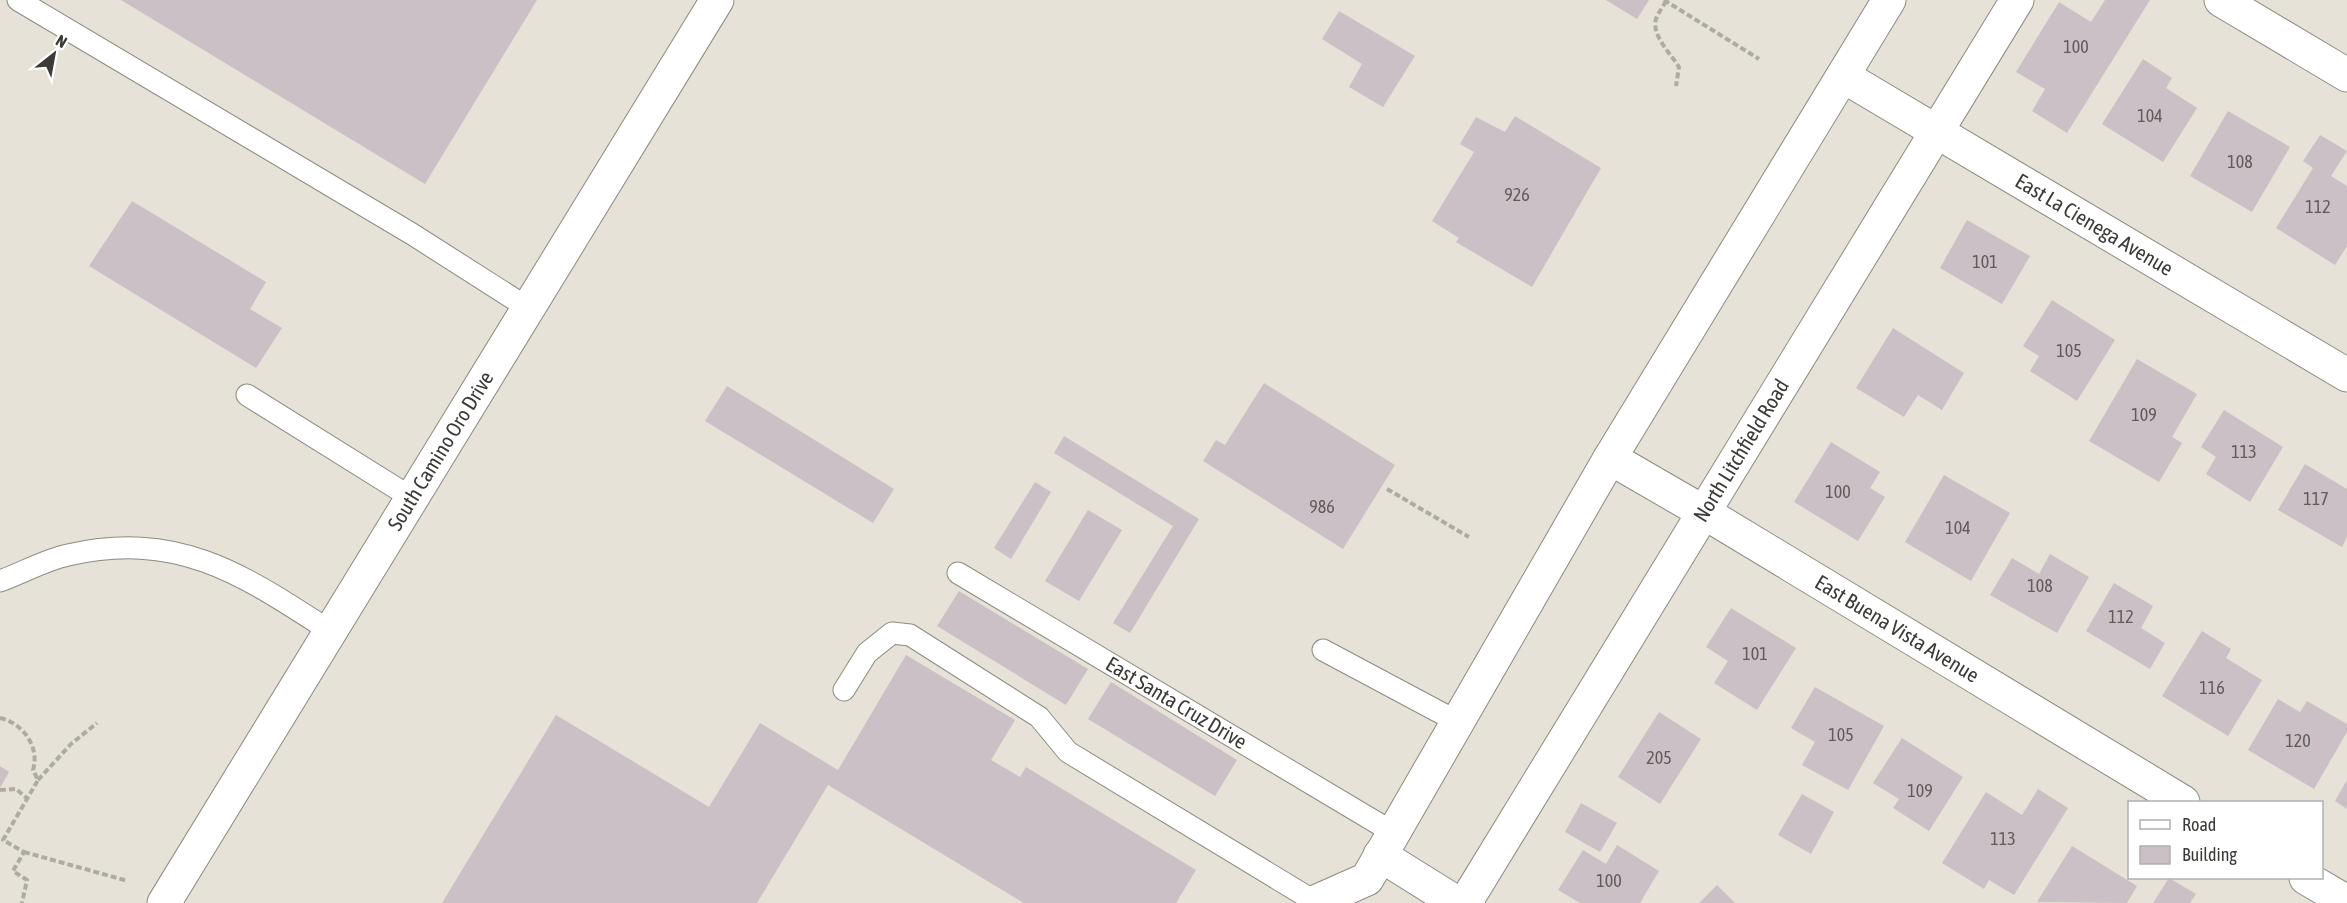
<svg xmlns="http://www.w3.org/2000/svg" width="2347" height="903" font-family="'Asap Condensed',sans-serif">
	<rect width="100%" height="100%" fill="#e6e2d7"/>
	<!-- building -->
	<g fill="#cac0c6">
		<polygon points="121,0 537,0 425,184"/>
		<polygon points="1606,0 1649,0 1637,19"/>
		<polygon points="2105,0 2150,0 2067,133 2032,111 2045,89 2016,72 2059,2 2091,22"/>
		<polygon points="1339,11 1415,56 1383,107 1349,87 1362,64 1322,39"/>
		<polygon points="2143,59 2172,78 2166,88 2197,108 2163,162 2102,124"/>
		<polygon points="2228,111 2290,147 2252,212 2190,176"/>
		<polygon points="1515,116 1601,168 1532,287 1456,242 1459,238 1432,221 1474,152 1460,144 1476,117 1505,132"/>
		<polygon points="2320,135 2347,151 2331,176 2347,186 2347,246 2335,265 2276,228 2313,168 2303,161"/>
		<polygon points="132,201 266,282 250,309 282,328 256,368 89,266"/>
		<polygon points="1967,220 2030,256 2002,304 1940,268"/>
		<polygon points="2052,300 2115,340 2077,401 2030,371 2039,356 2023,346"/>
		<polygon points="1893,328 1964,373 1942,410 1918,395 1904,417 1856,388"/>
		<polygon points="2137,359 2197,394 2172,437 2182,443 2159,482 2089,441"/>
		<polygon points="1264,383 1395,465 1343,549 1203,461 1216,440 1225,445"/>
		<polygon points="727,386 894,489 873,523 705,421"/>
		<polygon points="2224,410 2283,447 2250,502 2206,474 2216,457 2201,447"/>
		<polygon points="1064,436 1199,519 1130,633 1113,623 1173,526 1054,453"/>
		<polygon points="1831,442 1880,472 1870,488 1885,497 1858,541 1794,502"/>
		<polygon points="2305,464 2347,489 2347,537 2342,547 2278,510"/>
		<polygon points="1944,475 2010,513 1971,581 1905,542"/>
		<polygon points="1035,482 1051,492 1011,559 994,548"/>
		<polygon points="1088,510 1122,530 1079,601 1045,581"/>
		<polygon points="2050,554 2089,577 2057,633 1990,595 2012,558 2039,574"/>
		<polygon points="2114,583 2153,606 2141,628 2165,643 2150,669 2086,631"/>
		<polygon points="959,591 1088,669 1066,705 937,626"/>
		<polygon points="1731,608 1796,648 1757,710 1714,683 1728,661 1706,647"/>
		<polygon points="2202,631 2231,649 2226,658 2262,680 2228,736 2162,696"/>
		<polygon points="906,655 1015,720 991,760 1020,777 1026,767 1196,870 1176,903 1024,903 828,785 757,903 442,903 556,715 709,807 760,723 838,770"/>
		<polygon points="1111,682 1237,760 1215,796 1088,719"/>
		<polygon points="1815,687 1884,726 1848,790 1802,765 1815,742 1791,728"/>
		<polygon points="2278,699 2300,712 2307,701 2347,724 2347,732 2314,789 2248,750"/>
		<polygon points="1659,712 1701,739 1660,804 1618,777"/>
		<polygon points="1902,738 1963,777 1929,831 1893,808 1899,799 1873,783"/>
		<polygon points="0,766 9,772 0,788"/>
		<polygon points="2347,780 2347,809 2335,801"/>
		<polygon points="2038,789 2068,808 2014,895 1989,880 1984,889 1942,863 1986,792 2022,815"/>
		<polygon points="1802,794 1834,812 1811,854 1778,835"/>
		<polygon points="1581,803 1617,823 1600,852 1565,832"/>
		<polygon points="1617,845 1659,871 1640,903 1580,903 1558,890 1583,850 1606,864"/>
		<polygon points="2072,846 2137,886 2127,903 2037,902"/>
		<polygon points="2169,878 2196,894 2190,903 2153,903"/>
		<polygon points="1717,885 1735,903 1699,903"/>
	</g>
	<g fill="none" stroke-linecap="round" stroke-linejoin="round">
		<defs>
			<g id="lane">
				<polyline points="18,0 412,234 528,308"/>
				<polyline points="247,395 412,498"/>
				<path id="s1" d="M958 573 1394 833"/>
				<path d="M0 581C22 573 45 560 68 555 178 530 242 574 330 631"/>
				<polyline points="1323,650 1458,722"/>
				<polyline points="844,690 867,653 892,633 910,635 1039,717 1068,752 1314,901"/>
			</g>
			<g id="street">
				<polyline points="2221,0 2347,75"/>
				<path id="s2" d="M1843 76 2347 375"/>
				<path id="s3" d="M1610 458 1705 513 2183 802"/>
				<polyline points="1380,855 1457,903"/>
				<polyline points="2306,878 2347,902"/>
				<path id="s4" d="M164 903 717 0"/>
				<path id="s5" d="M1465 903 2017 0"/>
			</g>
			<polyline id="secondary" points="1313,903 1367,879 1610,458 1889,0"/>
		</defs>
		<!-- lane casing -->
		<use href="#lane" stroke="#8e8a81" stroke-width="23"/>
		<!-- street casing -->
		<use href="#street" stroke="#8e8a81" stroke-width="35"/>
		<!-- secondary casing -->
		<use href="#secondary" stroke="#8e8a81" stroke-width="35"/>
		<!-- path -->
		<g stroke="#aeaba2" stroke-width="4" stroke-dasharray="6 3" stroke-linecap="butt">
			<polyline points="1664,0 1759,59"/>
			<path d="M1666 1C1663 7 1658 13 1656 19 1651 35 1671 54 1679 67L1676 86"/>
			<polyline points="1387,489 1469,537"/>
			<path d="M0 718C23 723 40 747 33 770L38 780 3 840 24 852 13 871 27 880 22 903"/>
			<polyline points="38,780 71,744 97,723"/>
			<polyline points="0,790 16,789 28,799"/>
			<polyline points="24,852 128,881"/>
		</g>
		<!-- lane -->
		<use href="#lane" stroke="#fff" stroke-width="21"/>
		<!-- street -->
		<use href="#street" stroke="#fff" stroke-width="33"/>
		<!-- secondary -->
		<use href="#secondary" stroke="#fff" stroke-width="33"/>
	</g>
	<g text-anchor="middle" stroke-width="4.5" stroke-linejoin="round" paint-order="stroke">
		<!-- number labels -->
		<g font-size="18" fill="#605c5a">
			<text x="2076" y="53">100</text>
			<text x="2150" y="122">104</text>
			<text x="2240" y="168">108</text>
			<text x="1517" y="201">926</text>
			<text x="2318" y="213">112</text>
			<text x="1985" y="268">101</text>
			<text x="2069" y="357">105</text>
			<text x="2144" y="421">109</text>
			<text x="2244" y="458">113</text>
			<text x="1838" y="498">100</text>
			<text x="2316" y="505">117</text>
			<text x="1322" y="513">986</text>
			<text x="1958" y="534">104</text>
			<text x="2040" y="592">108</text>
			<text x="2121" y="623">112</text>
			<text x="1755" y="660">101</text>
			<text x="2212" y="694">116</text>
			<text x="1841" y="741">105</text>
			<text x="2298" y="747">120</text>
			<text x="1659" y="764">205</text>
			<text x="1920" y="797">109</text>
			<text x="2003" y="845">113</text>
			<text x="1609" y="887">100</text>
		</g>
		<!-- street labels -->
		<g font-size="21" fill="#3c3a36" stroke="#fff">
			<text dy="7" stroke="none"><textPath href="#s2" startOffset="292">East La Cienega Avenue</textPath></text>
			<text dy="7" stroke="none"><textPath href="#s4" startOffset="530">South Camino Oro Drive</textPath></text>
			<text dy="7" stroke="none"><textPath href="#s5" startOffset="530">North Litchfield Road</textPath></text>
			<text dy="7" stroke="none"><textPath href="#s3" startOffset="334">East Buena Vista Avenue</textPath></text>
			<text dy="7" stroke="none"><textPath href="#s1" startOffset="254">East Santa Cruz Drive</textPath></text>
		</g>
	</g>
	<!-- legend -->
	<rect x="2128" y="801" width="195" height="78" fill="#ffffff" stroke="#b1b0af" stroke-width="1.5"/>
	<rect x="2140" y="820" width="30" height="9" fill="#ffffff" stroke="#b1b0af" stroke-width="1.5"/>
	<text x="2182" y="831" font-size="18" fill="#3c3a36">Road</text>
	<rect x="2140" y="846" width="30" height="18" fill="#cac0c6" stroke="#b1b0af" stroke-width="1.5"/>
	<text x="2182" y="861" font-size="18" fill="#3c3a36">Building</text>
	<!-- north arrow -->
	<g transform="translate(54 54) rotate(31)" stroke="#ffffff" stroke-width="4.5" paint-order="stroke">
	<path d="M0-4.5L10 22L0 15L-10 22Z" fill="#3c3a36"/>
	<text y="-9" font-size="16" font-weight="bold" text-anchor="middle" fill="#3c3a36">N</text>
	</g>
</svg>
